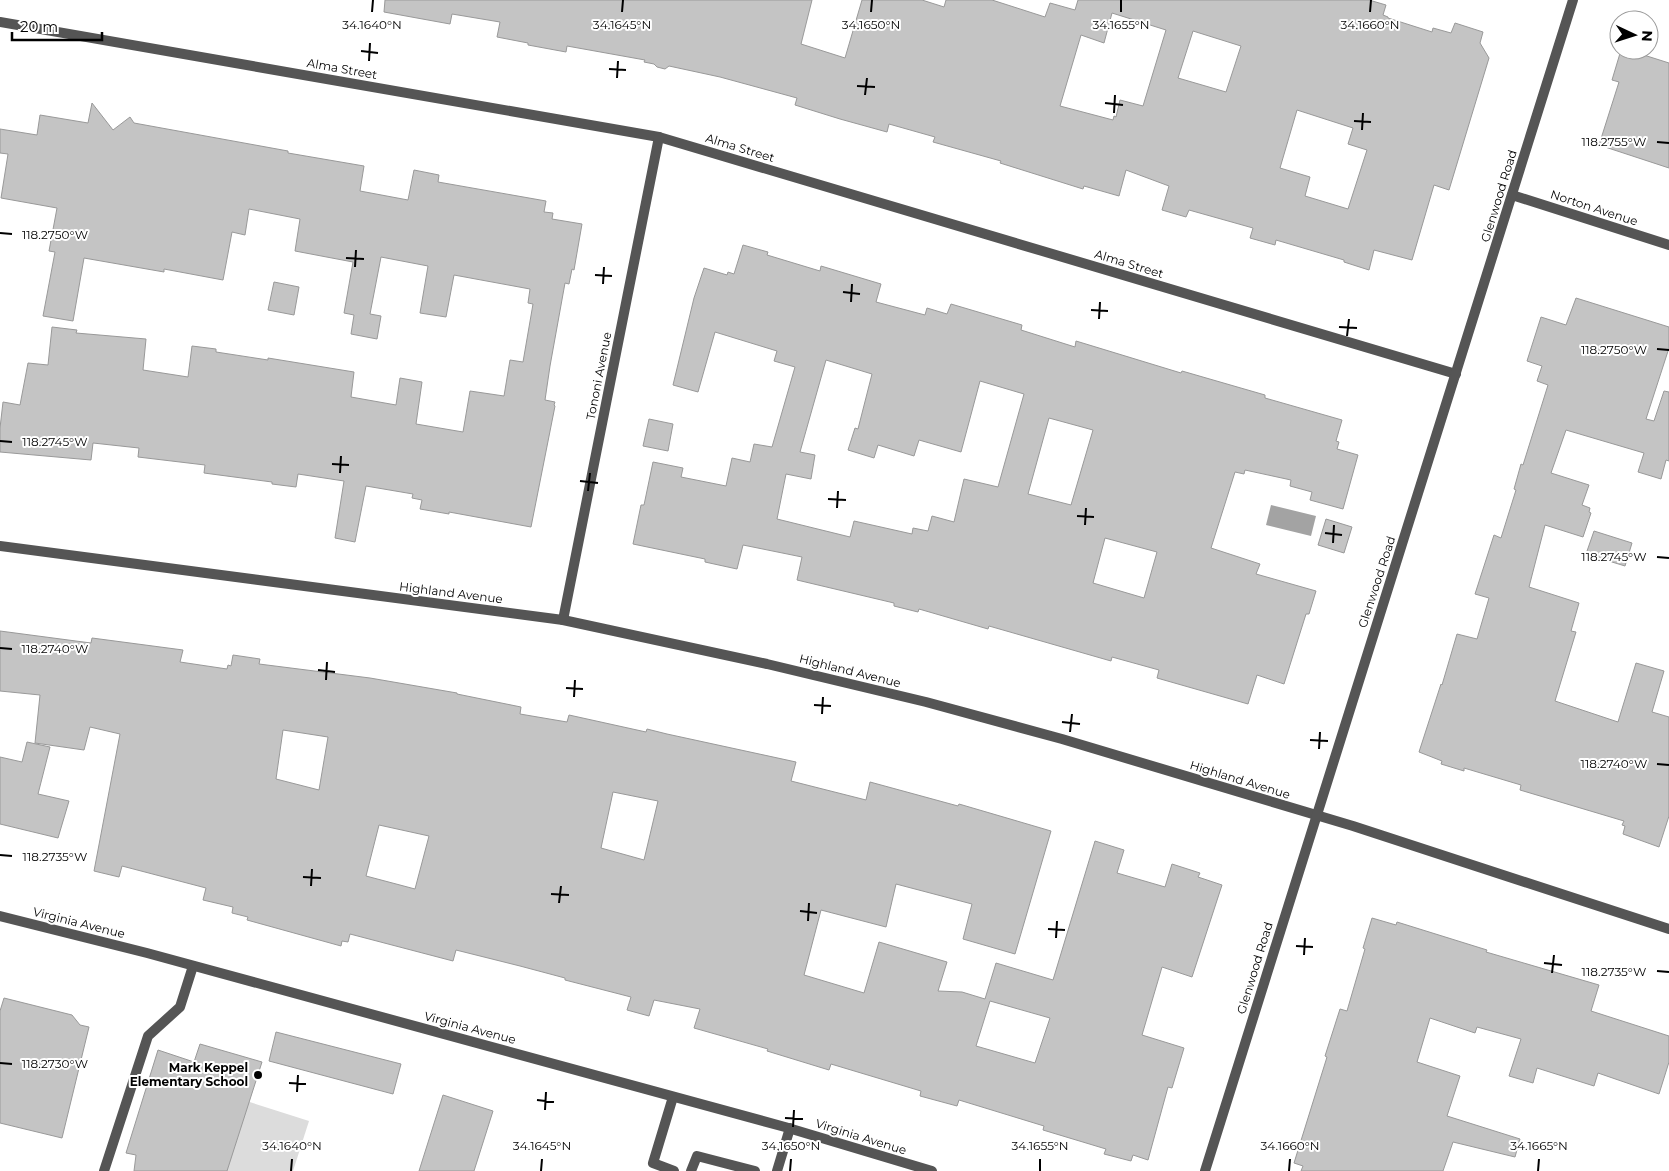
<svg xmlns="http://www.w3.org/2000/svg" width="1669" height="1171" font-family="Montserrat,sans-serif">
	<rect width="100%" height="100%" fill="#fff"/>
	<!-- green -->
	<polygon fill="#dcdcdc" points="193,1084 309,1121 293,1171 165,1171"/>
	<!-- water -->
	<polygon fill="#a3a3a3" points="1271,505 1316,516 1311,536 1266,525"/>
	<!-- building -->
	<g fill="#c4c4c4" stroke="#999" fill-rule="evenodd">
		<path d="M385 0H812L801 44 845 58 862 0H922L944 7 946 0H992L1045 17 1050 3 1075 10 1078 0H1369L1386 5 1383 15 1388 17V18L1432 32 1433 28 1451 33 1455 23 1483 32 1480 43 1489 58 1449 190 1434 185 1412 260 1374 250 1369 270 1344 262V260L1276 240 1275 245 1250 238 1253 228 1189 210 1186 217 1162 210 1169 186 1126 170 1119 196 1084 186 1083 189 1000 163 1001 161 933 142 935 137 889 124 887 132 840 119 795 105 797 98 720 77 669 66 665 69 657 67 654 64 644 62 645 60 567 46 566 52 528 45V43L497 37 500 22 452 14 450 24 384 12ZM1112 13 1166 30 1143 106 1120 100 1116 117 1114 116 1113 120 1060 106 1081 35 1104 43ZM1193 31 1241 46 1226 92 1178 78ZM1297 110 1353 128 1348 144 1367 150 1348 209 1305 196 1310 177 1280 168Z"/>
		<polygon points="1621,50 1628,50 1669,63 1669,168 1599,145 1619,82 1612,80"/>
		<polygon points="92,103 113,130 130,117 134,123 288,151 288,153 364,166 360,191 408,200 414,170 439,175 438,182 546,201 544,212 553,213 552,219 582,224 574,270 572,269 569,284 565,283 550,366 545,400 555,402 554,405 555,406 531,527 449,512 449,514 420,509 422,500 412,498 413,494 366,486 355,542 335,538 344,481 298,474 296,487 272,484 272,482 204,473 205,465 138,457 139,448 93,443 91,460 0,452 0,428 3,402 20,405 28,363 48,365 52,327 77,330 76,333 146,339 143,370 188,377 192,346 216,349 216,352 268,360 268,358 354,372 351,397 396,405 400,378 422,382 416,424 463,432 470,391 504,396 510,360 523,362 533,304 528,303 530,289 454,275 446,317 420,313 428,266 381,257 370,314 381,316 377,339 351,334 354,315 344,313 353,262 295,251 300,219 249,209 245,235 232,232 223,280 164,269 164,272 84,258 73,321 43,316 55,252 49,251 57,208 1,198 8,154 0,153 0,129 37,135 40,115 88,123"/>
		<path d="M743 245 768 252 767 255 820 271 821 266 881 284 876 302 925 315 927 308 947 314 951 304 1022 325 1021 330 1075 347 1076 341 1181 373 1182 371 1265 395V398L1342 420 1336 441 1339 442 1337 449 1358 455 1343 509 1310 500 1312 492 1290 486 1291 480 1245 470 1244 474 1235 472 1211 548 1260 564 1256 574 1316 591 1309 614H1306L1284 684 1257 675 1248 704 1157 678 1159 670 1112 657 1111 661 989 626 988 629 919 609 918 612 894 606V603L797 580 802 557 743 545 737 569 705 562V559L633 544 641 505H644L653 462 683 468 681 477 726 486 732 458 750 462 754 444 772 447 795 367 774 361 777 351 715 332 698 392 673 385 694 298 704 268 727 275 728 272 734 274ZM826 360 872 374 858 429 855 428 848 450 874 458 878 445 914 456 919 440 961 452 980 381 1024 394 998 487 964 479 954 522 932 516 928 531 913 528 912 534 854 521 850 537 777 519 786 474 811 479 815 455 800 452ZM1049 418 1093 430 1071 505 1028 494ZM1105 538 1157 552 1144 598 1093 583Z"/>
		<polygon points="274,282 299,287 294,315 268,310"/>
		<polygon points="1576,298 1669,327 1669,348 1646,419 1654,421 1664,391 1669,392 1669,461 1666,460 1661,479 1638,472 1644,453 1566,430 1551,473 1589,485 1582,505 1590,508 1589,512 1591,513 1583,537 1545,525 1529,587 1579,603 1571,631 1576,632 1555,701 1618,722 1636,663 1664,671 1652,712 1669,717 1669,816 1659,847 1623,834 1625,826 1622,825 1624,821 1520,790 1521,785 1464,768 1464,771 1441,764 1442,761 1419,752 1441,684 1442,685 1457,634 1477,639 1489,598 1475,594 1494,535 1501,538 1516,490 1514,489 1521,464 1523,465 1548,385 1537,381 1542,366 1527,361 1541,317 1566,325"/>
		<polygon points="649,419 673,424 668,451 643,446"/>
		<polygon points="1326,519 1352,527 1344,553 1318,545"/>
		<polygon points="1594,531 1632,543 1625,566 1586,554"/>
		<path d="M0 631 91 643 92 638 183 650 180 662 227 669 228 665 231 666 233 655 260 659 259 664 370 678 457 693V694L521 707 520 714 567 722 569 715 646 732 647 729 667 734 796 762 791 781 866 800 870 782 958 806 959 804 1051 831 1015 954 963 939 972 904 896 884 886 927 821 910 804 975 864 993 879 942 947 962 938 991 962 992 985 999 996 963 1053 980 1095 841 1124 850 1117 873 1165 887 1172 864 1200 873 1198 877 1222 885 1192 977 1162 967 1142 1035 1184 1048 1172 1088 1168 1087 1148 1160 1133 1155 1131 1161 1104 1154 1106 1149 1043 1130 1044 1126 959 1100 957 1106 920 1096 921 1091 831 1064 829 1070 767 1051 768 1049 694 1028 700 1009 654 1000 649 1016 627 1010 631 997 565 980V978L520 966 456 950 453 961 350 934 348 942 342 941 341 946 247 920 248 917 232 913 233 907 203 900 206 888 122 866 119 877 94 871 120 734 90 727 84 750 35 743 40 695 0 691ZM283 730 328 737 319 790 276 779ZM613 792 658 801 644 860 601 848ZM379 825 429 836 415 889 366 876ZM990 1001 1050 1018 1035 1063 976 1046Z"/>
		<polygon points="27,742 50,747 38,794 69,801 58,838 0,824 0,757 22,762"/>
		<polygon points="1372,918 1396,925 1397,922 1487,950 1486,952 1599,985 1591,1011 1669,1036 1669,1062 1659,1094 1598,1073 1594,1086 1537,1068 1533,1083 1509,1076 1521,1039 1477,1027 1475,1033 1430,1018 1417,1062 1460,1076 1447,1116 1520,1139 1515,1157 1453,1142 1443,1171 1301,1171 1303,1166 1294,1163 1327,1057 1325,1056 1340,1009 1347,1011 1365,949 1363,948"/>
		<polygon points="4,998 72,1015 80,1025 89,1027 62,1138 0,1123 0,1011"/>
		<polygon points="276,1032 401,1064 393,1094 269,1061"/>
		<polygon points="200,1044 262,1062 227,1171 134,1171 136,1155 126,1153 158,1050 194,1062"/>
		<polygon points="443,1095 493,1111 474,1171 419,1171"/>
	</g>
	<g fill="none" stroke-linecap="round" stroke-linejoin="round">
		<!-- service -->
		<g stroke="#555" stroke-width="10">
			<polyline points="673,1097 653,1163 674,1171"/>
			<polyline points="104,1171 148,1036 180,1007 193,966"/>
			<polyline points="691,1171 697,1156 755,1171"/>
			<polyline points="777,1171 790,1128"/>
		</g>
		<!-- minor -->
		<g stroke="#555" stroke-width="10">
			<polyline points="0,22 659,137 1456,374"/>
			<polyline points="1512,195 1669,245"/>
			<polyline points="0,546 563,620 767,664 926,702 1062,739 1353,826 1669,929"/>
			<polyline points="563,620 659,137"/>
			<polyline points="0,916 147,953 785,1127 932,1171"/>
		</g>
		<!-- tertiary -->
		<polyline stroke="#555" stroke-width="10" points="1205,1171 1573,0"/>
	</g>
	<!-- ticks -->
	<path fill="none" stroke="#000" stroke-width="2" d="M372 12 373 0M622 12 623 0M871 12 872 0M1121 12V0M1370 12 1371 0M361 51 378 53M369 61 370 43M609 69 626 70M617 78 618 61M857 86 875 87M865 95 867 78M1105 103 1123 105M1114 113 1115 95M1354 121 1371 122M1362 130 1363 113M1657 142 1669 143M0 233 12 234M346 258 364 259M355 267 356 250M595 275 612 276M603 284 604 267M843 292 860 294M851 302 852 284M1091 310 1108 311M1099 319 1100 302M1339 327 1357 328M1347 336 1349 319M1657 349 1669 350M0 441 12 442M332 464 349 465M340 473 341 456M580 481 598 483M588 491 590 473M828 499 846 500M837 508 838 491M1077 516 1094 517M1085 525 1086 508M1325 533 1342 535M1333 543 1334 525M1657 557 1669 558M0 648 12 649M318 670 335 672M326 680 327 662M566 688 583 689M574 697 575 680M814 705 831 706M822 714 823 697M1062 722 1080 724M1070 732 1072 714M1310 740 1328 741M1319 749 1320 732M1657 764 1669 765M0 855 12 856M303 877 321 878M311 886 312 869M551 894 569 895M559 903 561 886M800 911 817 913M808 921 809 903M1048 929 1065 930M1056 938 1057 921M1296 946 1313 947M1304 955 1305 938M1544 963 1562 965M1657 971 1669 972M1552 973 1554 955M0 1063 12 1064M289 1083 306 1084M297 1092 298 1075M537 1100 554 1102M545 1110 546 1092M785 1118 803 1119M793 1127 794 1110M291 1171 292 1159M541 1171 542 1159M790 1171 791 1159M1040 1171V1159M1289 1171 1290 1159M1538 1171 1539 1159"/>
	<!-- markers -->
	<circle fill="#000" stroke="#fff" stroke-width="2" cx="258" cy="1075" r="5"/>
	<g text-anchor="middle" stroke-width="4" stroke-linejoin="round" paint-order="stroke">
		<!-- street labels -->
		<g font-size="12" fill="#000" stroke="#fff">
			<text transform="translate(342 69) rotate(10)" y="4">Alma Street</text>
			<text transform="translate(740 148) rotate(17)" y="4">Alma Street</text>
			<text transform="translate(1499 196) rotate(-73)" y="4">Glenwood Road</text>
			<text transform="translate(1594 208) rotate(18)" y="4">Norton Avenue</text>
			<text transform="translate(1129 264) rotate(17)" y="4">Alma Street</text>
			<text transform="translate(599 376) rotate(-79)" y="4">Tononi Avenue</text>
			<text transform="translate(1377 582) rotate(-72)" y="4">Glenwood Road</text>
			<text transform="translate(451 593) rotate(7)" y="4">Highland Avenue</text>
			<text transform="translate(850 671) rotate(14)" y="4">Highland Avenue</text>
			<text transform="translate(1240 780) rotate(17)" y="4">Highland Avenue</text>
			<text transform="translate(79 923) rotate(14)" y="4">Virginia Avenue</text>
			<text transform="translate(1255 968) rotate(-73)" y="4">Glenwood Road</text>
			<text transform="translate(470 1028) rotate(15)" y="4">Virginia Avenue</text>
			<text transform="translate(861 1137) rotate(17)" y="4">Virginia Avenue</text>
		</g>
		<!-- poi labels -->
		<g font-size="12" font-weight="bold" fill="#000" stroke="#fff" text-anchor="end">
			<text x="248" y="1072">Mark Keppel<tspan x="248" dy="14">Elementary School</tspan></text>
		</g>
	</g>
	<g font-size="12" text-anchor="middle" fill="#000" stroke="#fff" stroke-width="4" stroke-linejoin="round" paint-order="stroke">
		<text x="372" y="29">34.1640°N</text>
		<text x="622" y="29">34.1645°N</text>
		<text x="871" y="29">34.1650°N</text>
		<text x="1121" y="29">34.1655°N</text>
		<text x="1370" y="29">34.1660°N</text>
		<text x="1614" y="146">118.2755°W</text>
		<text x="55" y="239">118.2750°W</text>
		<text x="1614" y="354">118.2750°W</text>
		<text x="55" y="446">118.2745°W</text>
		<text x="1614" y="561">118.2745°W</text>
		<text x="55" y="653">118.2740°W</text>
		<text x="1614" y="768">118.2740°W</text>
		<text x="55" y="861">118.2735°W</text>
		<text x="1614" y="976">118.2735°W</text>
		<text x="55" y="1068">118.2730°W</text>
		<text x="292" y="1150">34.1640°N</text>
		<text x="542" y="1150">34.1645°N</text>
		<text x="791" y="1150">34.1650°N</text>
		<text x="1040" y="1150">34.1655°N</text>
		<text x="1290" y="1150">34.1660°N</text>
		<text x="1539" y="1150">34.1665°N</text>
	</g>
	<!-- north arrow -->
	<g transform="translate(1634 35) rotate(94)"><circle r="24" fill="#ffffff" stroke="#999999"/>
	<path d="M0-4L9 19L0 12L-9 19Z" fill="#000000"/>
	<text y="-8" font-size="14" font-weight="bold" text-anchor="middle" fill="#000000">N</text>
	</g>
	<!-- scale -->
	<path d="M12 32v8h90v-8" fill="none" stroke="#000000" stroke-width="2.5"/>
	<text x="20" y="32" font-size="15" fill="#000000" stroke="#ffffff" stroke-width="4" paint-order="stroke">20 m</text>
</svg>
